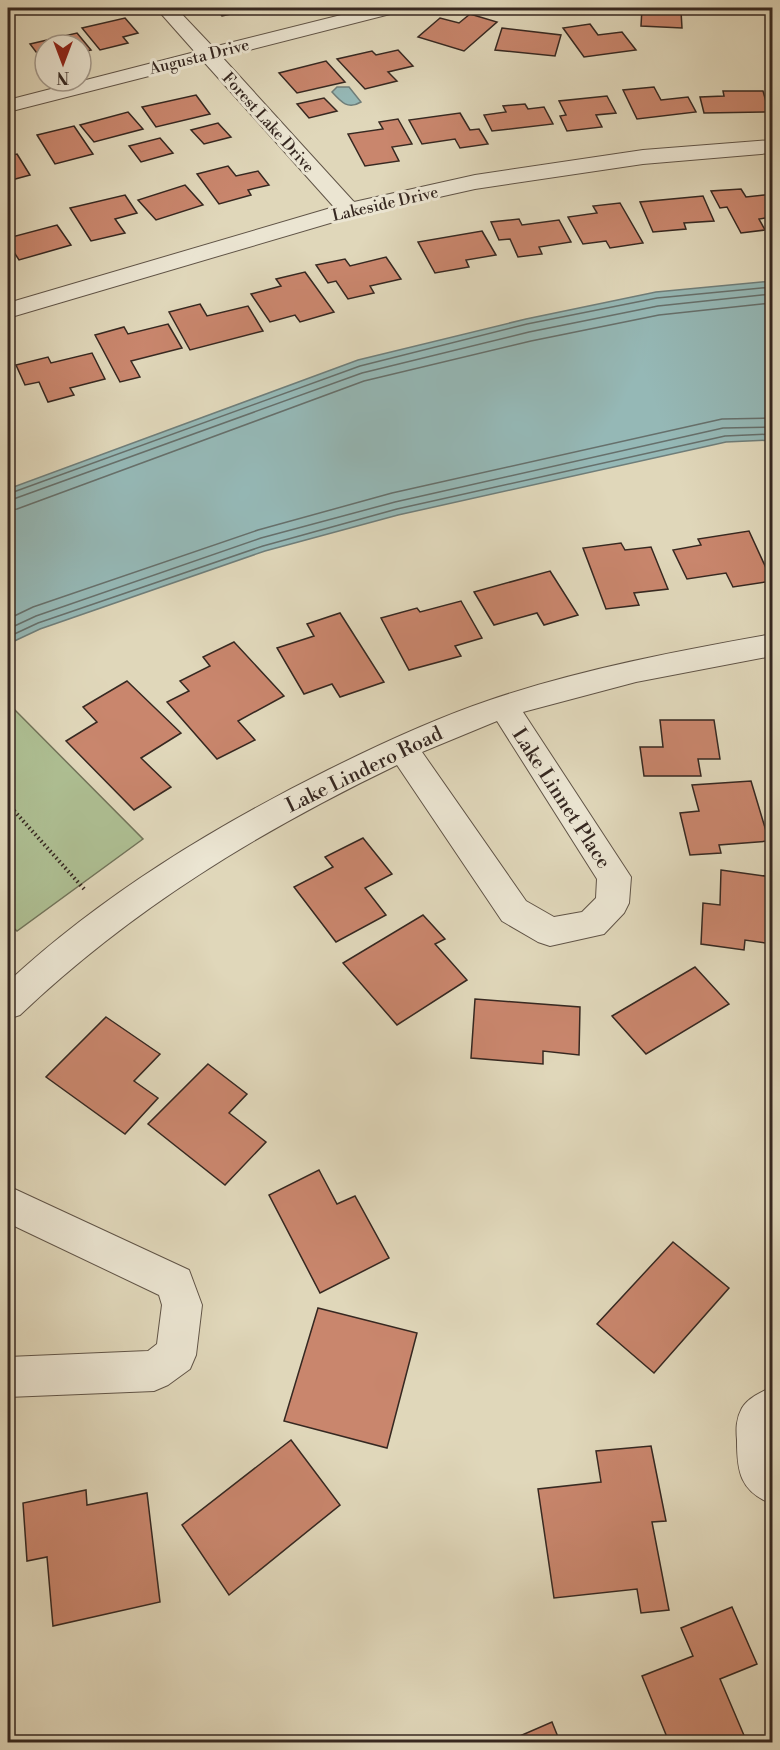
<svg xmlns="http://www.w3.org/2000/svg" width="780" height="1750" font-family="'Libre Bodoni',serif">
	<rect width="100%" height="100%" fill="#e0d7ba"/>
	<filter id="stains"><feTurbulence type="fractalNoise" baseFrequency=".00333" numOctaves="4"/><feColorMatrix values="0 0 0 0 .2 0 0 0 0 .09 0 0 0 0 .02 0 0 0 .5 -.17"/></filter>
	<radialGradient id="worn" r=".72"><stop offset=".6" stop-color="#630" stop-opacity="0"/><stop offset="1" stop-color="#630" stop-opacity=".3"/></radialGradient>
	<!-- green -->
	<polygon fill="#aebf93" stroke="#72745a" stroke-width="1.5" points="8,703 143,839 17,931 8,923"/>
	<!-- water -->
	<g fill="#95b8b6" stroke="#6f7e7a" stroke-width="1.5">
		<path d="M337 87H349L361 102C348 110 341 102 332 92Z"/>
		<polygon points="772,281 772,440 726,442 398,515 265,551 40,629 8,644 8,489 358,360 526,319 656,292"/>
	</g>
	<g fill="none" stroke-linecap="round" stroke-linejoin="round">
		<!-- shore -->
		<g stroke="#66706c" stroke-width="1.5">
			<polyline points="8,494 360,366 527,324 657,298 772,287"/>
			<polyline points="8,501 362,373 529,332 658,306 772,294"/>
			<polyline points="8,510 17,509 364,381 531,341 659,315 772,303"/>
			<polyline points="8,619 33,607 258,530 392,493 722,419 772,418"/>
			<polyline points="8,629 36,616 261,538 395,502 723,428 772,427"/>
			<polyline points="8,637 38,623 263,546 397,509 725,436 772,434"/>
		</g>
	</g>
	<!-- building -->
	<g fill="#c9866d" stroke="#362821" stroke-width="1.5">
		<polygon points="216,8 260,8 222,16"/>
		<polygon points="642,8 695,8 695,12 681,11 682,28 641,26"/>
		<polygon points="470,14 497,22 464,51 418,37 440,18 459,23"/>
		<polygon points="125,18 138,33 123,37 128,43 100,50 82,28"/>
		<polygon points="590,24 598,35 622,32 636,50 584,57 563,28"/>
		<polygon points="502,28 561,35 555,56 495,50"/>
		<polygon points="77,33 91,50 81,52 81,45 45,45 45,61 43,61 30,44"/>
		<polygon points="398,50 413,66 388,72 397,81 365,89 337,59 372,51 376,55"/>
		<polygon points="326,61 345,82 297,93 279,73"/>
		<polygon points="654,87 661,100 688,97 696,112 637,119 623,90"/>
		<polygon points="723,91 763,91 769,112 704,113 700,97 724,96"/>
		<polygon points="196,95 210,114 156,127 142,107"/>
		<polygon points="607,96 616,113 596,115 602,127 567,131 560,116 566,115 559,101"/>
		<polygon points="324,98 337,111 309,118 297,104"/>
		<polygon points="525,104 528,109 544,107 553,124 492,131 484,115 506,112 503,106"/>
		<polygon points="128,112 143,129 94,142 80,125"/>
		<polygon points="460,113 470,130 479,129 488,144 460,148 455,139 422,144 409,120"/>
		<polygon points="398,119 412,144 392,147 399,161 365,166 348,134 383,129 379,122"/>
		<polygon points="218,123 231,137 204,144 191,130"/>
		<polygon points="74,126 93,154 55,164 37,135"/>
		<polygon points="160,138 173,153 141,162 129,146"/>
		<polygon points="17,154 30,175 8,181 8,156"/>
		<polygon points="228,166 236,176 258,171 269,185 248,190 251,195 219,204 197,174"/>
		<polygon points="185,185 203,205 156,220 138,200"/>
		<polygon points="741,189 746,197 772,194 772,217 759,219 765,230 741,233 727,207 720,208 711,191"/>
		<polygon points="125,195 137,213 115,219 125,233 91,241 70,208"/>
		<polygon points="703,196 714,221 684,223 686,229 653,232 640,202"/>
		<polygon points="620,203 643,243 610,248 606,241 583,244 568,217 597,213 593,206"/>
		<polygon points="519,219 522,225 559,220 571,242 539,247 542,254 518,257 510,239 499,240 491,222"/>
		<polygon points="57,225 71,245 19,260 8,243 8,238"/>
		<polygon points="482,231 496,255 466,260 469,267 435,273 418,242"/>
		<polygon points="386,257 401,279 370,286 374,293 348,299 336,281 328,283 316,265 345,259 350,266"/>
		<polygon points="305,272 334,312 300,322 295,315 270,322 251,294 281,286 276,279"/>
		<polygon points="200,304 207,316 248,306 263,331 190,350 169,312"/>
		<polygon points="168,324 182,348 131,361 140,377 120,382 95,335 124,327 128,334"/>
		<polygon points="92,353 105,379 70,388 74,395 48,402 39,382 25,385 16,365 48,357 51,363"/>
		<polygon points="749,531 772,581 733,587 726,573 687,579 673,550 701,545 698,539"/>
		<polygon points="621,543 625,550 651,547 668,589 634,593 639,605 606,609 583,548"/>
		<polygon points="550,571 578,615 544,625 537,613 494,625 474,592"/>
		<polygon points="461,601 482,638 455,646 461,656 409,670 381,618 417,608 420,612"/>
		<polygon points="340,613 384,682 340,697 332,684 304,694 277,648 314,636 307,624"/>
		<polygon points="234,642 284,696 238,721 255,740 217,759 167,702 189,691 180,681 210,666 203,657"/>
		<polygon points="127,681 181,733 141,758 171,787 134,810 66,741 97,722 83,707"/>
		<polygon points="660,720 714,720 720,759 698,759 701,776 644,776 640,747 663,747"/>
		<polygon points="751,781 769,841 719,845 721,853 690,855 680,813 699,811 692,785"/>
		<polygon points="363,838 392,874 365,888 386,915 336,942 294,887 333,867 325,857"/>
		<polygon points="721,870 772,877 772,944 745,940 744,950 701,944 703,903 720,905"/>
		<polygon points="423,915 445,939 435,944 467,980 397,1025 343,963"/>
		<polygon points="695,967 729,1004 646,1054 612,1016"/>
		<polygon points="475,999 580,1007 579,1055 543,1051 543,1064 471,1058"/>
		<polygon points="106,1017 160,1054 134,1081 158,1098 125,1134 46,1077"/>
		<polygon points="208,1064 247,1094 229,1113 266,1142 225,1185 148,1124"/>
		<polygon points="319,1170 337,1204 355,1196 389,1258 320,1293 269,1195"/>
		<polygon points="673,1242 729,1288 654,1373 597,1324"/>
		<polygon points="318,1308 417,1333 387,1448 284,1421"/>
		<polygon points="291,1440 340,1505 229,1595 182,1525"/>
		<polygon points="651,1446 666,1521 652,1522 669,1610 641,1613 637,1589 554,1598 538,1489 601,1482 596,1451"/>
		<polygon points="86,1490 87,1505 147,1493 160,1602 53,1626 47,1557 27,1561 23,1503"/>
		<polygon points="732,1607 757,1664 720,1679 746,1740 741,1742 669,1742 642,1676 693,1656 681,1628"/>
		<polygon points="552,1722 560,1742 506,1742"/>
	</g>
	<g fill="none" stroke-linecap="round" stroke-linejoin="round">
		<defs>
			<g id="minor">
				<polygon points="156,8 176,8 213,47 369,8 401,8 398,12 222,57 354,202 475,175 643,150 772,140 772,153 643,164 475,189 354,216 8,318 8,303 334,207 204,62 8,112 8,100 195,52"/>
				<path d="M772 634V656L636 682 523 712 631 877 629 903 624 913 604 934 550 946 538 942 502 921 397 765C258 832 133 908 20 1015L8 1019V982C102 895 212 828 328 770 380 744 434 719 490 700 581 669 677 651 772 634ZM497 721 597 879 596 898 582 912 554 917 526 901 422 752Z"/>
				<polygon points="8,1186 189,1270 202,1305 196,1355 190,1369 168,1385 154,1391 8,1397 8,1357 148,1351 157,1344 162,1305 159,1295 8,1223"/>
				<path d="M772 1387V1504C740 1491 737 1472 737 1440 736 1429 736 1419 742 1408 748 1398 761 1392 772 1387Z"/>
			</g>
		</defs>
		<!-- minor casing -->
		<use href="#minor" stroke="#605447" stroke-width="2"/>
		<!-- path -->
		<polyline stroke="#362821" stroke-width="4" stroke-dasharray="1.5 3" stroke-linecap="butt" points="8,804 85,890"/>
		<!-- minor -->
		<use href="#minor" fill="#ebe5d2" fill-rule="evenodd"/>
	</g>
	<g text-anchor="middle" stroke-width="6" stroke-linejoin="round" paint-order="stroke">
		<!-- far-street labels -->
		<g font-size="16" fill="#362821" stroke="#ebe5d2">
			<text transform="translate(199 56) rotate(-14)" y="6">Augusta Drive</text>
			<text transform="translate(269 122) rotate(48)" y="6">Forest Lake Drive</text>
			<text transform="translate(385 203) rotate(-13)" y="6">Lakeside Drive</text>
		</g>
		<!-- street labels -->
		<g font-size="20" fill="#362821" stroke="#ebe5d2">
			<text transform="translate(364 769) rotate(-26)" y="7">Lake Lindero Road</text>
			<text transform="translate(562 798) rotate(57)" y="7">Lake Linnet Place</text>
		</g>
	</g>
	<!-- margin -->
	<rect width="780" height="1750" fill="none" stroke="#e0d7ba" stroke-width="30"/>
	<rect x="9" y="9" width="762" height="1732" fill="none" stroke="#362821" stroke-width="3"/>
	<rect x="15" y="15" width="750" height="1720" fill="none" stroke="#362821" stroke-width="1.5"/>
	<!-- north arrow -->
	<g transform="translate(63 63) rotate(180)"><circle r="28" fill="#ebe5d2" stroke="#a3998b" stroke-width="1.5"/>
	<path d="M0-4.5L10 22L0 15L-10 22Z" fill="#8f2418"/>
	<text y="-9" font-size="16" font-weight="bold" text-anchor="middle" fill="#362821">N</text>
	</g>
	<rect width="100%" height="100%" filter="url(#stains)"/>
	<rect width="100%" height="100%" fill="url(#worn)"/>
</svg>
